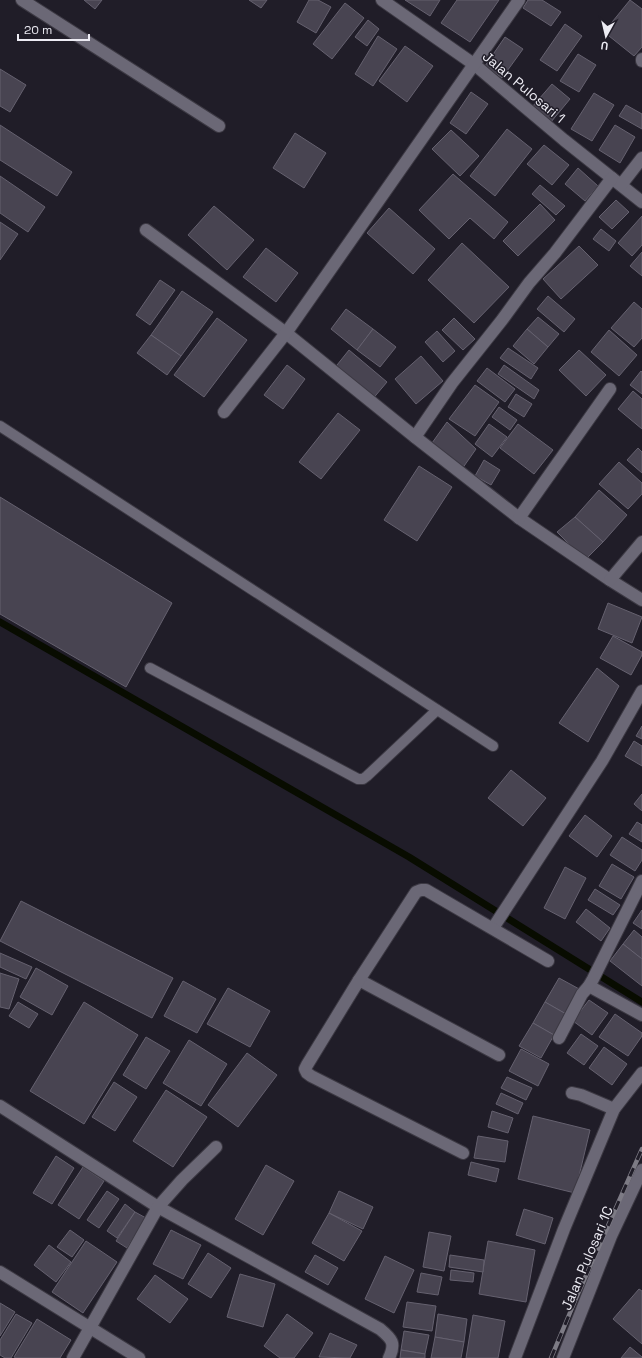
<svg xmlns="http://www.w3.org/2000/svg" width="642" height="1358" font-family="'Space Grotesk',sans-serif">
	<rect width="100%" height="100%" fill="#201d28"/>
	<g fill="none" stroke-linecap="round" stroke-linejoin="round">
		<!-- stream -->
		<polyline stroke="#080c00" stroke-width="7" points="0,622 409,857 642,1002"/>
	</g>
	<!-- building -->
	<g fill="#484451" stroke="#65616f">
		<polygon points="84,0 102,0 95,9"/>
		<polygon points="249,0 267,0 261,8"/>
		<polygon points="309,0 318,0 331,7 316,33 297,22"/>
		<polygon points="405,0 440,0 430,16"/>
		<polygon points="457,0 499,0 470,42 441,23"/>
		<polygon points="528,0 542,0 561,12 551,26 523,8"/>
		<polygon points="630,0 642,9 642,47 634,56 604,32"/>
		<polygon points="345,3 364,18 332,59 313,44"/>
		<polygon points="368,20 379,29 367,46 355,37"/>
		<polygon points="565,24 582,36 557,71 540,60"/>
		<polygon points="378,36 397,49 373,86 355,74"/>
		<polygon points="505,37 523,49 502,78 485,66"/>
		<polygon points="405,46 433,66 407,102 379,81"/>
		<polygon points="578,54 596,65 579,92 560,81"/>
		<polygon points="0,69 26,85 10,112 0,106"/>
		<polygon points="552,84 570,99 551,122 532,107"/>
		<polygon points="471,92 488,104 466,134 450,123"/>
		<polygon points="594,93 614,105 592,141 571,129"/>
		<polygon points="626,105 642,114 642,129 619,116"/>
		<polygon points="0,125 72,172 57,196 0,160"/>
		<polygon points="615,125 635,137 620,163 599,150"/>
		<polygon points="507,129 532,149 495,196 470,176"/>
		<polygon points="451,130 479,156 460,176 432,149"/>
		<polygon points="295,133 326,153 304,188 273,168"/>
		<polygon points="544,145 569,165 552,185 527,164"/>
		<polygon points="578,168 598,186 585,201 565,184"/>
		<polygon points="453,174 508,222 494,239 470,218 449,239 419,210"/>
		<polygon points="0,176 45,207 28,232 0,213"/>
		<polygon points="540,185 565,206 556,215 532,194"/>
		<polygon points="616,200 629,212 612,229 599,217"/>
		<polygon points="540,204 555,220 518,256 503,241"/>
		<polygon points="214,206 254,240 227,270 188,235"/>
		<polygon points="389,208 435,249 413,274 367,233"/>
		<polygon points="642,216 642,245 632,256 618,243"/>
		<polygon points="0,222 18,234 0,260"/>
		<polygon points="601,229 616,241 609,251 593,239"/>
		<polygon points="462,243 509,287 474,323 428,280"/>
		<polygon points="579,246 598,265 561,299 543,279"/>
		<polygon points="266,248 298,273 276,302 243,277"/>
		<polygon points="642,252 642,276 630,266"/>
		<polygon points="160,280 175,290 150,325 136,315"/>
		<polygon points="182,291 213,312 181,356 151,335"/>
		<polygon points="548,296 575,319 564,332 537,309"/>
		<polygon points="634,302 642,309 642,338 634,347 611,328"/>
		<polygon points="346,309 373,329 357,350 331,329"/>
		<polygon points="538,317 559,334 548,347 527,329"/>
		<polygon points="217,318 247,340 204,397 174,375"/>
		<polygon points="454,318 475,339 463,350 442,330"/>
		<polygon points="373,329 396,347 380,367 357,350"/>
		<polygon points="527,329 548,347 534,364 513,346"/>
		<polygon points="609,330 637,355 619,376 591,352"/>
		<polygon points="437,331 455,351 443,362 425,342"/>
		<polygon points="151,335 181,356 167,375 137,353"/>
		<polygon points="508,348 538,368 531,379 500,358"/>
		<polygon points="349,350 387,382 371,401 333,370"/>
		<polygon points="579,350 606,375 586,396 559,370"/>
		<polygon points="421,356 443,381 416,404 395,379"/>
		<polygon points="287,365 305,379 283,409 264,395"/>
		<polygon points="504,365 539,390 534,399 498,374"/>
		<polygon points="487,368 515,389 505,402 477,381"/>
		<polygon points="641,371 642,372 642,394 630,385"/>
		<polygon points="475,385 499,402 475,436 449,419"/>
		<polygon points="633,391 642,399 642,429 618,409"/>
		<polygon points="516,394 532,404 524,417 508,407"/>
		<polygon points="499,407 517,420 510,430 492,417"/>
		<polygon points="338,413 360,430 321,479 299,462"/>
		<polygon points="447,422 476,449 462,469 432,443"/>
		<polygon points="489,424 507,437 492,457 475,444"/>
		<polygon points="518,424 553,450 534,474 500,448"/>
		<polygon points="638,448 642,452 642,473 627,460"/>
		<polygon points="484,460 500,470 491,485 475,476"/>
		<polygon points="619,462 642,483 642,494 628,509 599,484"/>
		<polygon points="419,466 452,487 417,541 384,520"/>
		<polygon points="599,490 627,515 603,542 575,517"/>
		<polygon points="0,497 172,603 126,687 0,614"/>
		<polygon points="575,517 603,542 585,560 557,532"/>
		<polygon points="608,603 642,617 632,643 598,629"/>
		<polygon points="613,636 642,652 642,655 631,675 600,658"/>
		<polygon points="597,668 619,686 588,742 559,723"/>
		<polygon points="642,726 642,739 636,736"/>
		<polygon points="634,741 642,746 642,766 625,756"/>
		<polygon points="511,770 546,798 523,826 488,798"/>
		<polygon points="642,794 642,811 634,804"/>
		<polygon points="585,815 612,836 597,857 569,836"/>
		<polygon points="637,822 642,825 642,842 629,834"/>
		<polygon points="622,837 642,850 642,860 635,871 610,855"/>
		<polygon points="612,864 634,877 621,899 599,886"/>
		<polygon points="565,867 586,878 565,919 544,908"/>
		<polygon points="595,889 620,905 613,915 588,900"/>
		<polygon points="21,901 173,978 152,1018 0,941"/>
		<polygon points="586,909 610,928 601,941 576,922"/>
		<polygon points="642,910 642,929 633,923"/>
		<polygon points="634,930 642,937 642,959 623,944"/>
		<polygon points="623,944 642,959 642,986 610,961"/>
		<polygon points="0,953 32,967 26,979 0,967"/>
		<polygon points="36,968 68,986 52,1015 20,997"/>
		<polygon points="0,973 19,979 9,1009 0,1007"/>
		<polygon points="559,978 581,990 566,1014 545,1002"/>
		<polygon points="183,981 216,999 197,1033 164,1016"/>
		<polygon points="228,988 270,1011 250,1047 207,1024"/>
		<polygon points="589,1000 608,1013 592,1035 573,1021"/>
		<polygon points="18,1002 38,1014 29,1028 9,1016"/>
		<polygon points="84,1002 138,1035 84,1124 30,1091"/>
		<polygon points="545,1002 566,1014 554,1035 533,1023"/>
		<polygon points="615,1014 642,1033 642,1036 628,1056 599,1037"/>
		<polygon points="533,1023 554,1035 541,1058 519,1046"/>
		<polygon points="581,1034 598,1046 584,1065 567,1053"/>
		<polygon points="146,1037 170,1051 146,1089 123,1075"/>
		<polygon points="189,1040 227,1064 201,1106 163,1083"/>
		<polygon points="604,1047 627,1064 612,1085 589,1068"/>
		<polygon points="521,1049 549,1064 538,1086 509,1071"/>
		<polygon points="247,1053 277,1075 238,1127 208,1105"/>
		<polygon points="507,1077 532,1088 526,1100 501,1088"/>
		<polygon points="114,1082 137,1097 115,1131 92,1117"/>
		<polygon points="166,1090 207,1117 173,1167 133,1141"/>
		<polygon points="501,1093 523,1103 518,1114 496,1104"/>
		<polygon points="492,1111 513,1118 508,1133 488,1127"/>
		<polygon points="533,1116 590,1130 575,1193 518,1179"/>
		<polygon points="478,1136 508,1141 505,1162 474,1158"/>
		<polygon points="56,1156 74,1168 52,1204 33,1193"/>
		<polygon points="471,1162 499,1169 496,1182 468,1175"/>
		<polygon points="266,1165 294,1181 263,1235 235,1219"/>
		<polygon points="83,1167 104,1181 79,1219 58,1205"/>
		<polygon points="107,1191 119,1199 99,1228 87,1220"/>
		<polygon points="339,1191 373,1207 363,1229 329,1213"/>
		<polygon points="125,1204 135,1212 117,1238 107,1231"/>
		<polygon points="524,1209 553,1218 545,1244 516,1235"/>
		<polygon points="135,1212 146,1218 127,1248 116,1241"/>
		<polygon points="329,1213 362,1231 344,1261 312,1243"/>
		<polygon points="70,1230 84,1240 72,1257 57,1247"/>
		<polygon points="171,1230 201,1245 183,1279 153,1264"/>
		<polygon points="429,1232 451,1236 444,1271 423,1267"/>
		<polygon points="86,1241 117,1262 83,1313 52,1292"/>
		<polygon points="488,1241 535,1250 526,1302 479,1294"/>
		<polygon points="49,1245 71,1262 56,1282 34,1265"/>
		<polygon points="208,1253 231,1268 211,1298 188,1284"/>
		<polygon points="315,1255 338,1268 328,1285 305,1272"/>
		<polygon points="450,1255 484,1260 483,1272 449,1267"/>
		<polygon points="385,1256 414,1270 394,1313 365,1299"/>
		<polygon points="451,1270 474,1273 473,1282 450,1280"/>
		<polygon points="421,1273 442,1277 438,1295 417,1292"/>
		<polygon points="240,1274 275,1284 263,1327 227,1317"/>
		<polygon points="155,1275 188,1299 170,1323 137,1299"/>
		<polygon points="639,1289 642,1291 642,1344 613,1319"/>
		<polygon points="407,1302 436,1306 432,1331 403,1327"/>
		<polygon points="0,1303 15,1312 0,1336"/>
		<polygon points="16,1314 32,1323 11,1358 5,1358 0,1355 0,1340"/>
		<polygon points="287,1314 313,1333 294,1358 280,1358 264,1346"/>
		<polygon points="438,1314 467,1319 464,1342 435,1337"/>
		<polygon points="473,1315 505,1321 498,1358 466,1358"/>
		<polygon points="37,1319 71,1340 60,1358 16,1358 14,1357"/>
		<polygon points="404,1331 429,1335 425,1354 401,1350"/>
		<polygon points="330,1333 357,1345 350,1358 319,1357"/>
		<polygon points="435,1337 464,1342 461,1358 431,1358"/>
		<polygon points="630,1347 642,1357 642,1358 621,1358"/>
		<polygon points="401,1350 425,1354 425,1358 400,1358"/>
	</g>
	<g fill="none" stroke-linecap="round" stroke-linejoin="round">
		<defs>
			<g id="lane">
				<polyline points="0,426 493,746"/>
				<polyline points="150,668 358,779 363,779 367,776 437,710"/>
			</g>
			<g id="street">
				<polyline points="22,0 219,126"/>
				<polyline points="382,0 475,65 564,140 642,202"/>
				<polyline points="642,59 642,61"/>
				<polyline points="621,185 642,158"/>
				<polyline points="146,230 286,333 415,437 519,518 610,580 642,600"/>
				<polyline points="224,412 286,333 519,0"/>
				<polyline points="415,437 452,383 502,320 529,283 555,253 612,178"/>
				<polyline points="519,518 610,389"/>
				<polyline points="610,580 642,542"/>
				<polyline points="493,928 602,761 642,691"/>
				<polyline points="359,980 499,1055"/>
				<polyline points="589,986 642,1015"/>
				<polyline points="559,1038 582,994 589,986 593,979 642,881"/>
				<polyline points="572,1093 581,1095 614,1109"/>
				<path d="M0 1106 158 1207 380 1329C392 1339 396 1343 389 1358"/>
				<polyline points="463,1153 311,1076 307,1073 305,1069 307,1065 359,980 416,892 421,890 426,890 548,961"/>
				<polyline points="0,1272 139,1358"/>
				<polyline points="73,1358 158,1207 182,1180 216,1147"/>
				<polyline points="515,1358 564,1229 614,1109 642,1073"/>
				<polyline points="563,1358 611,1236 642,1170"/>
			</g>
		</defs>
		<!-- lane casing -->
		<use href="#lane" stroke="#3c3943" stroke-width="12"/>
		<!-- street casing -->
		<use href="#street" stroke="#3c3943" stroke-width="14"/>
		<!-- lane -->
		<use href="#lane" stroke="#6b6876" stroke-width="10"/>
		<!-- street -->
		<use href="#street" stroke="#6b6876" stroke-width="12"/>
		<defs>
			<polyline id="rail" points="551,1358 577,1296 642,1149"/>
		</defs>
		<!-- rail casing -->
		<use href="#rail" stroke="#7d7b85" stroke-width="4.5"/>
		<!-- rail -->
		<use href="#rail" stroke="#201d28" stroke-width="3" stroke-dasharray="9" stroke-linecap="butt"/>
	</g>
	<g text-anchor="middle" stroke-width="3" stroke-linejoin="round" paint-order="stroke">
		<!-- street labels -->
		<g font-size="14" fill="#edecf4" stroke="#201d28">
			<text transform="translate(524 87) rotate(40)" y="5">Jalan Pulosari 1</text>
			<text transform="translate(587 1258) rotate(-67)" y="5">Jalan Pulosari 1C</text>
		</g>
	</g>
	<!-- north arrow -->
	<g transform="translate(606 36) rotate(188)" stroke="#201d28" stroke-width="3" paint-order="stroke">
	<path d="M0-3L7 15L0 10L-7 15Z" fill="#edecf4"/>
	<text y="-6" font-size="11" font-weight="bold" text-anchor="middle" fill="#edecf4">U</text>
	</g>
	<!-- scale -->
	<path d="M18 34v6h71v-6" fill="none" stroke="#edecf4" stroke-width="2"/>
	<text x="24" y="34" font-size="12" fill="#edecf4" stroke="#201d28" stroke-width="3" paint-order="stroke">20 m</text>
</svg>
